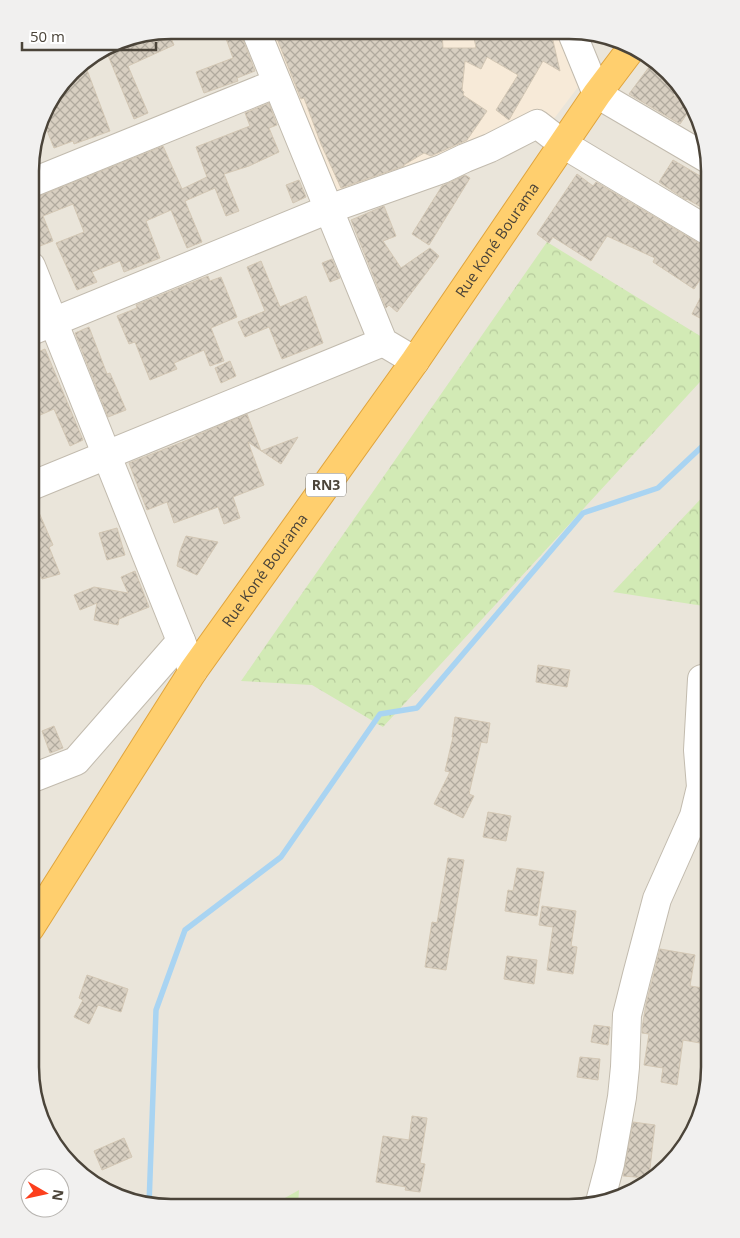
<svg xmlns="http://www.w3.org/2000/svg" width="740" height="1238" font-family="'Open Sans',sans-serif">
	<defs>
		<pattern id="forest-crowns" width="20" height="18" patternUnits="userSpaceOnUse" patternTransform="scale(1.25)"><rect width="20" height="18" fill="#d2eab5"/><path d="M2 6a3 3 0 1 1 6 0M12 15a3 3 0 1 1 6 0" fill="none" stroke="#b6ca9c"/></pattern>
		<pattern id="building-cross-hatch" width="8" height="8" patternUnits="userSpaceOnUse" patternTransform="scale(1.25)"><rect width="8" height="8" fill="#d8cfc1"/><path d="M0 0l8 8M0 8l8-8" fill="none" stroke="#b1aa9e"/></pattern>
	</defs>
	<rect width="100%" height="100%" fill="#f6f3ec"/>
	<!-- residential -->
	<polygon fill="#eae5da" points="171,30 596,33 655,59 699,117 710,171 710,1076 681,1153 623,1197 569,1208 153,1207 85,1179 41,1121 30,1067 31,153 45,109 78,65 117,41"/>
	<!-- commercial -->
	<polygon fill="#f7ead8" points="265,31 569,32 585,78 543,133 340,217"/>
	<!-- forest -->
	<g fill="url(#forest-crowns)">
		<polygon points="547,242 710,342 710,371 383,727 312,685 241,681"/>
		<polygon points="710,489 710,607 613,592"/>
		<polygon points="299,1190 298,1207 269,1207"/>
	</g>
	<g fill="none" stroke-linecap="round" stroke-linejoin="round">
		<!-- stream -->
		<polyline stroke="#a9d4f2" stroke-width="5.5" points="149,1205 156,1010 185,930 281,857 380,714 417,708 583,513 658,488 710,439"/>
	</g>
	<!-- building -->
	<g fill="url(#building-cross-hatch)" stroke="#d3c7b4">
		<polygon points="223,30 241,30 242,37 255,71 237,78 238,81 204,93 196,72 233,58"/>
		<polygon points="168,31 174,45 128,66 148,113 134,119 105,48 117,41"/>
		<polygon points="274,31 442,32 443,48 476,48 473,32 551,32 560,71 543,61 509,120 496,110 518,75 487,57 481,69 465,61 462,90 464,92 463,95 487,111 467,140 431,156 424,153 404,165 404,166 341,188 321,144 304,98 301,99"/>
		<polygon points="655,59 677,89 673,95 691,108 680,124 629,94"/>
		<polygon points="84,62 110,131 74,144 73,141 54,148 42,118 45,109 78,65"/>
		<polygon points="269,103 277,125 269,128 279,152 249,166 224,174 239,211 226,216 215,188 185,201 202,242 187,248 171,210 146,221 160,258 124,272 120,261 92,272 97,282 77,290 56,243 84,232 73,204 43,216 53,241 40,246 31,224 31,198 37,197 163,146 182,189 207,177 196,147 250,126 245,113"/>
		<polygon points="673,160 707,180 701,189 710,194 710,212 687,199 686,200 659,182"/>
		<polygon points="577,174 593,186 596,182 702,245 710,249 710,264 694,289 653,262 655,258 607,236 591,261 553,237 549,243 537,234"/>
		<polygon points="465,175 470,178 429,245 412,234 442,186"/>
		<polygon points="299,180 306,197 293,203 286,185"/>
		<polygon points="384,206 396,236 383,241 401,268 430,248 439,256 397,312 389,305 386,308 351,220"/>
		<polygon points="332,259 340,278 330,282 322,263"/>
		<polygon points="261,261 280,307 306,296 323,343 282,359 269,327 245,337 238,322 265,311 247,267"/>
		<polygon points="208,276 210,281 221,277 237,317 211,328 224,361 210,366 204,350 174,363 177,369 150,380 135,342 129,344 117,316 137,308 136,305"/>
		<polygon points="710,279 710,323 692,314"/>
		<polygon points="89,327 107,374 110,373 126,410 108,417 75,333"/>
		<polygon points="45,349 83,440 70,446 54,409 31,419 31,355"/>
		<polygon points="230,361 236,376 221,383 215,368"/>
		<polygon points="247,414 261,451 298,437 281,464 248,442 264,485 233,497 240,518 224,524 218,507 174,523 167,502 147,510 129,463 195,437 195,436"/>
		<polygon points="31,501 34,501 53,545 49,547 60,574 42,579 31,553"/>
		<polygon points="117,528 125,555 107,560 99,533"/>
		<polygon points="186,536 218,542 197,575 177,566 180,551"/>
		<polygon points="135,571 149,607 119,619 118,625 94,620 97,603 80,610 74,595 94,587 128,593 121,577"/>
		<polygon points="538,665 570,670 567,687 536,682"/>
		<polygon points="455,717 490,723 487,743 481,742 469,794 474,796 463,818 434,804 450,772 445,771 453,737 452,737"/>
		<polygon points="54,726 63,748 50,753 42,731"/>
		<polygon points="488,812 511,816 506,841 483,837"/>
		<polygon points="448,858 464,860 446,970 425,967 432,922 437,923"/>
		<polygon points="517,868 544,872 537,916 505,911 508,890 513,891"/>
		<polygon points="542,906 576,911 571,946 577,947 573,974 547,970 553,927 539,925"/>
		<polygon points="660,949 695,955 690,986 710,989 710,1013 706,1013 700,1043 683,1040 677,1085 661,1082 663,1068 644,1065 649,1034 642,1033 642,1028 646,1004"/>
		<polygon points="507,956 537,960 534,984 504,979"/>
		<polygon points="87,975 128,989 121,1012 98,1005 89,1024 74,1017 83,1000 79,998"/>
		<polygon points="594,1025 610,1027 608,1045 591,1042"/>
		<polygon points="580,1057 600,1059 598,1080 577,1077"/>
		<polygon points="412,1116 427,1118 420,1163 425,1164 420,1192 405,1190 406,1187 376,1182 383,1136 409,1140"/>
		<polygon points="633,1122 655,1125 649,1177 647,1178 623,1176"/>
		<polygon points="124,1138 132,1157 102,1170 94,1151"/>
	</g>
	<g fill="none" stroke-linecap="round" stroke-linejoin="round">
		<defs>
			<g id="minor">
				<polyline points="256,31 383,342 415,361"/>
				<polyline points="572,33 597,94 708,159"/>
				<polyline points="31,183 277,83"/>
				<polyline points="31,266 193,671"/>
				<polyline points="31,331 329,209 442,169 465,158 490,148 537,124 563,144 710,232"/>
				<polyline points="31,486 383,342"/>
				<polyline points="30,779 76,761 181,641"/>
				<polyline points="600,1202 610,1164 622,1097 625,1067 627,1015 637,975 657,899 694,816 701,787 698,750 702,679"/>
			</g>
			<g id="highway">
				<path id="s1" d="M30 928 193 671 415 361 597 94 631 49"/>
			</g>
		</defs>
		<!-- minor casing -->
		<use href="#minor" stroke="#c2bbae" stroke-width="30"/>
		<!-- highway casing -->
		<use href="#highway" stroke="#e0a43c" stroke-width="30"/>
		<!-- minor -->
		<use href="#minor" stroke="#fff" stroke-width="28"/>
		<!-- highway -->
		<use href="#highway" stroke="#ffcf6e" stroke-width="28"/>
	</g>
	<g text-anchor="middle" stroke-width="4" stroke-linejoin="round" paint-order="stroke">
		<!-- shield labels -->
		<rect fill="#fff" stroke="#817c74" stroke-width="1" x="306" y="473.5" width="40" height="23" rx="4"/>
		<g font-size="14" font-weight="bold" fill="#4b4439">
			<text x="326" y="490">RN3</text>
		</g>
		<!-- street labels -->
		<g font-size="15" fill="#4b4439" stroke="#fff">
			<text dy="5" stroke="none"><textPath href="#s1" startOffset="832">Rue Koné Bourama</textPath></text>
			<text dy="5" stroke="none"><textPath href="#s1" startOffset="428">Rue Koné Bourama</textPath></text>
		</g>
	</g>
	<!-- crop -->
	<path d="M0 0H740V1238H0ZM171 39H569A132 132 0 0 1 701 171V1067A132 132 0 0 1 569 1199H171A132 132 0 0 1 39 1067V171A132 132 0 0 1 171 39Z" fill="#f1f0ef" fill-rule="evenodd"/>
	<path fill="none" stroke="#4b4439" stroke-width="2.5" d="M171 39H569A132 132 0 0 1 701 171V1067A132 132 0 0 1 569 1199H171A132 132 0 0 1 39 1067V171A132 132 0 0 1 171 39Z"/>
	<!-- north arrow -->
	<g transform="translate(45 1193) rotate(99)"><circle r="24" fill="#ffffff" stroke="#b7b4b0"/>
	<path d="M0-4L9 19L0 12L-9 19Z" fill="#fc3f1d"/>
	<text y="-8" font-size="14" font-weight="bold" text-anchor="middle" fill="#4b4439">N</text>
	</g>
	<!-- scale -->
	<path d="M22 42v8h134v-8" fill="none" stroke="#4b4439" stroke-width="2.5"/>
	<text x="30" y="42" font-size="15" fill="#4b4439" stroke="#ffffff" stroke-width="4" paint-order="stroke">50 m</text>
</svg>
